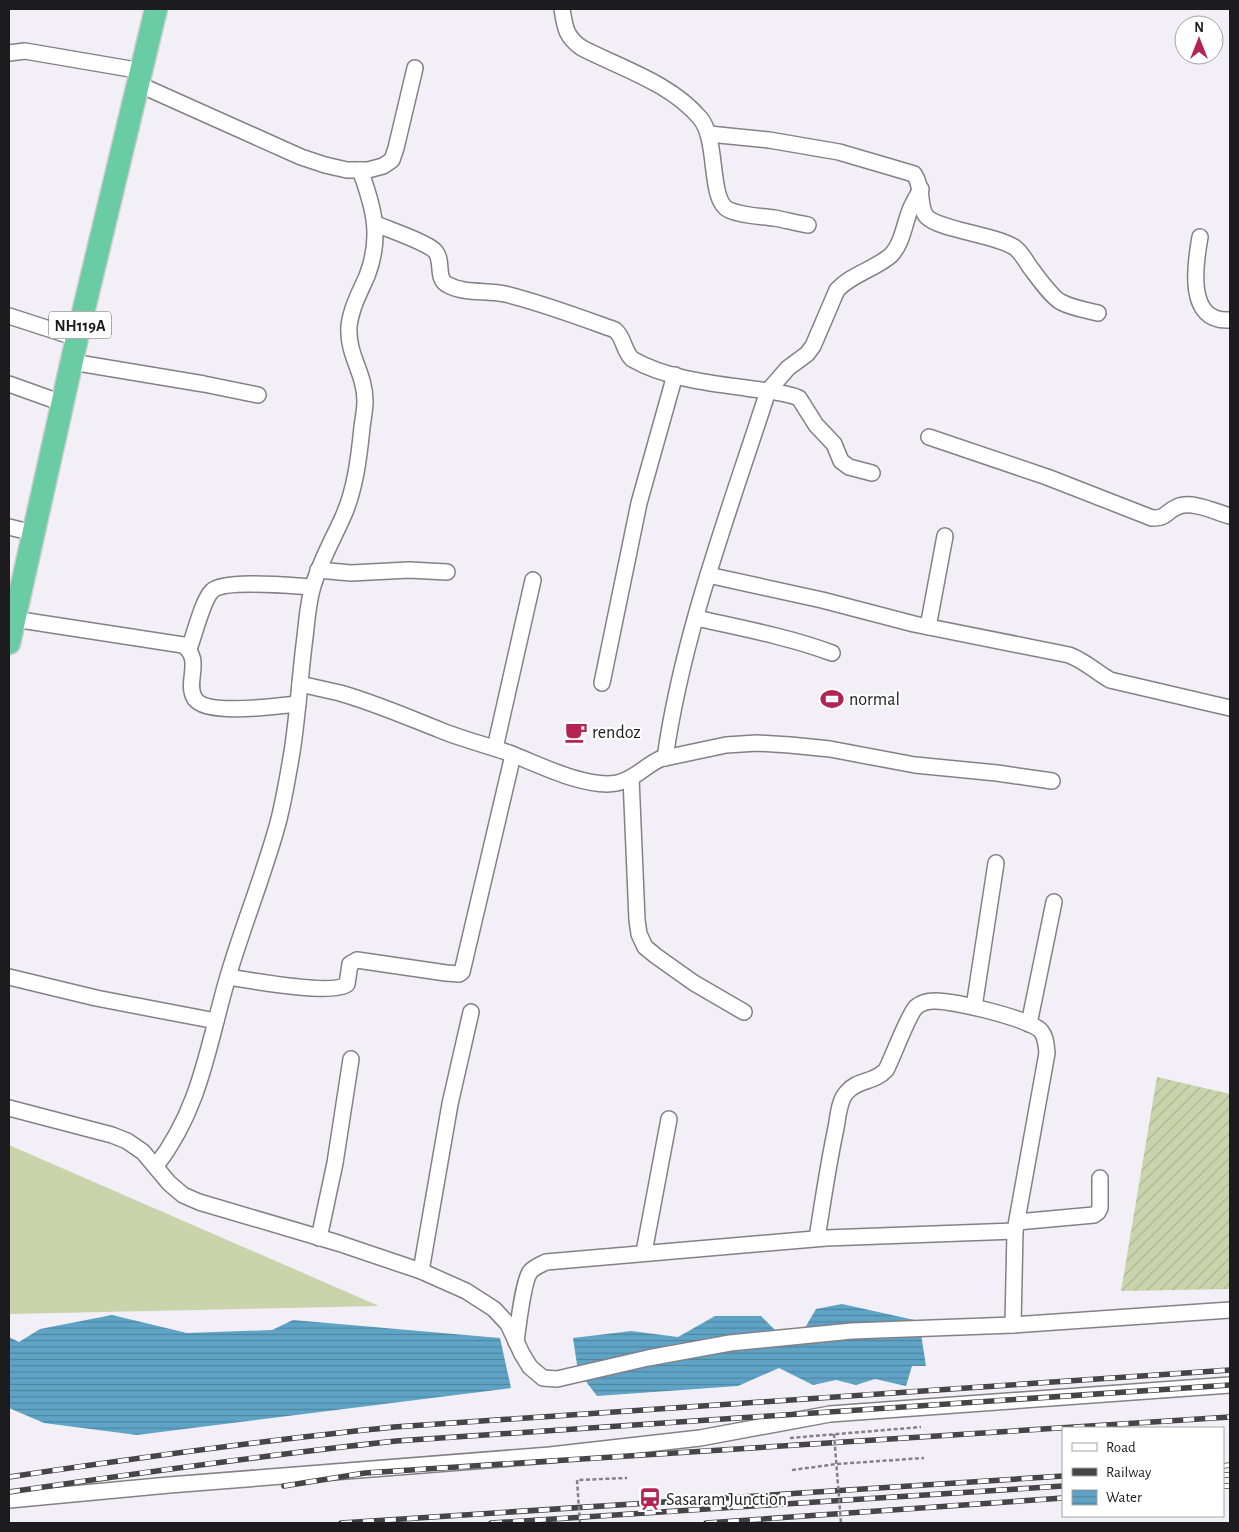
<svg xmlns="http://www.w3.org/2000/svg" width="1239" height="1532" font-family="'Alegreya Sans',sans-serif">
	<defs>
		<pattern id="garden-furrows" width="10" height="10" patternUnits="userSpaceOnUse" patternTransform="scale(1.25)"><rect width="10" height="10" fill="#c9d4ad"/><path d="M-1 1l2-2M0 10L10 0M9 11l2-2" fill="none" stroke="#acb594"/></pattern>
		<pattern id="water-rules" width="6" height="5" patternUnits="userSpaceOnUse" patternTransform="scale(1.25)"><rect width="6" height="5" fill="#5fa4c6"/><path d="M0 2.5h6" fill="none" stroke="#4e85a0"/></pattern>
	</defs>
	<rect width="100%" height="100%" fill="#f2eff6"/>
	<!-- garden -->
	<polygon fill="url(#garden-furrows)" points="1157,1077 1230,1094 1230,1289 1121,1291"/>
	<!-- pitch -->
	<polygon fill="#c9d4ad" points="9,1145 379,1306 9,1314"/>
	<!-- water -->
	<g fill="url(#water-rules)">
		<polygon points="842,1304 919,1321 926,1366 912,1366 906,1386 875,1379 856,1385 836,1380 813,1385 779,1368 738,1386 597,1396 578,1371 573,1338 631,1331 678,1337 715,1316 761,1316 778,1333 799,1338 816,1309"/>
		<polygon points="112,1315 187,1333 272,1330 293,1320 500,1338 511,1388 137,1435 44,1423 9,1408 9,1337 19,1342 40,1329"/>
	</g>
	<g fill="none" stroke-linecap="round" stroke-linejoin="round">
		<defs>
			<g id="minor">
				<path d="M562 9C565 28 566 37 582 48 623 69 670 83 700 118 719 140 708 201 729 210 743 216 759 216 774 218 785 220 797 223 808 225"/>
				<polyline points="9,53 25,51 142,71"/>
				<polyline points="138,84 301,157 325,165 347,170 368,170 383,166 392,160 396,148 415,68"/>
				<path d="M709 134 769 140 839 152 914 174C924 188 918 208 927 217 940 230 993 234 1014 247 1023 253 1026 263 1033 271 1038 278 1054 299 1061 302 1072 308 1086 310 1098 313"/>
				<path d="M376 224C390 230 426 242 435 251 444 261 435 279 448 285 465 294 487 290 505 294 542 303 579 317 615 330 624 337 623 350 632 359 665 378 708 383 746 388 764 391 783 391 799 398L816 425 834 444 841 461 849 467 872 473"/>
				<path d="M1200 237C1195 265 1186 323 1230 320"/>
				<polyline points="9,316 77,338"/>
				<polyline points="72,362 204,384 258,395"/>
				<polyline points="9,384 62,403"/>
				<path d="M929 437 1047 477 1152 518C1168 518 1165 512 1177 507 1192 500 1215 512 1230 516"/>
				<polyline points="9,527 33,533"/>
				<polyline points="318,570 351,573 409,570 447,572"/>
				<path d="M708 575 822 600 914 624 1069 655C1085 661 1096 672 1110 680L1230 708"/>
				<path d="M696 618C741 628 789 637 832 653"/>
				<path d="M14 619 183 645C204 660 184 682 195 699 207 716 278 706 298 704"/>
				<polyline points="928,627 945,536"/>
				<path d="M189 649C194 636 203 599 212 591 224 579 293 586 312 587"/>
				<polyline points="602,683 639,503 675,375"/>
				<path d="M300 684C313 687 327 690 340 693 375 703 407 717 440 730 462 739 486 745 509 753 538 764 586 789 617 783 633 780 645 766 660 759L726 745 757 743 790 745 830 749 915 765 997 773 1052 781"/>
				<polyline points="495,748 533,580"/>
				<path d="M665 758C683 632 729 512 768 391L788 368 807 354 813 346 837 290C852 274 873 270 890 256 902 245 904 225 910 210 913 203 917 196 921 189"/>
				<polyline points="631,778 637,920 639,934 645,947 656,956 694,983 744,1012"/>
				<polyline points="9,977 96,998 216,1021"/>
				<path d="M228 977C248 980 333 996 347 984L350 964 357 960 446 973 459 974 462 972 513 755"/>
				<polyline points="974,1007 996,863"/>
				<polyline points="1029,1024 1054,902"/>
				<polyline points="9,1108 112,1135 127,1141 143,1152 169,1183 183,1195 199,1202 338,1243 421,1271 466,1291 494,1309 508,1324 522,1354 530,1367 543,1378 557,1379 648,1358 730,1343 852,1331 1013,1325 1230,1310"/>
				<path d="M156 1166C202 1106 208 1043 229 973 244 923 264 874 278 823 284 800 288 776 292 752 298 714 300 675 305 637 307 620 308 602 313 586 320 562 332 541 342 519 355 491 359 458 362 427 363 419 365 410 365 401 365 373 347 355 349 326 351 308 360 292 367 276 382 237 374 208 360 170"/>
				<polyline points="1017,1222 1094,1215 1098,1212 1100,1208 1100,1178"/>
				<polyline points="319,1238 335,1163 351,1059"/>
				<path d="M817 1238C823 1201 828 1165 836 1128 838 1117 839 1100 847 1092 858 1079 874 1083 886 1070 893 1057 908 1015 916 1007 921 1003 928 1001 934 1001 951 1000 1031 1019 1041 1031 1046 1037 1046 1045 1047 1053L1015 1231 1013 1325"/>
				<polyline points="644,1252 669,1119"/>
				<polyline points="421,1271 450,1104 471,1012"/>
				<path d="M516 1342C518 1327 523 1282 530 1272 534 1267 540 1265 546 1262L826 1238 1015 1231"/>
				<polyline points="9,1500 169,1485 550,1455 700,1438 830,1414 1230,1385"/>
			</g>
			<polyline id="highway" points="9,643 77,338 156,9"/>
		</defs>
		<!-- minor casing -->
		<use href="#minor" stroke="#838086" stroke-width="18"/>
		<!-- highway casing -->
		<use href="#highway" stroke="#cdcdcd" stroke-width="25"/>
		<!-- path -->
		<g stroke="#838186" stroke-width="2.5" stroke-dasharray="4 2.5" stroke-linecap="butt">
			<polyline points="790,1438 921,1427"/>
			<polyline points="792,1470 837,1464 924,1458"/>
			<polyline points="491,1523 931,1494"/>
		</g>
		<!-- minor -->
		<use href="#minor" stroke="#fff" stroke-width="15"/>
		<!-- highway -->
		<use href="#highway" stroke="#69cca4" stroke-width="22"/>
		<defs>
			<g id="rail">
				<polyline points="1223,1466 1230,1465"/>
				<polyline points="1223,1475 1230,1475"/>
				<path d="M9 1477C137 1458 265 1440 394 1427L1230 1370"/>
				<polyline points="284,1486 365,1473 1230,1417"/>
				<polyline points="1223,1486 1230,1486"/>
				<path d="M9 1492C138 1473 266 1455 396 1441L1230 1385"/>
				<polyline points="341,1523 1063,1476"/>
				<polyline points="491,1523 1063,1486"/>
				<polyline points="706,1523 1063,1498"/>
			</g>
		</defs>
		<!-- rail casing -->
		<use href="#rail" stroke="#454447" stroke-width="5.5"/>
		<!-- rail -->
		<use href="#rail" stroke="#fff" stroke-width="4" stroke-dasharray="11" stroke-linecap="butt"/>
		<!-- path-bridge -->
		<g stroke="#838186" stroke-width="2.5" stroke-dasharray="4 2.5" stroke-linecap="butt">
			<polyline points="834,1434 841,1523"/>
			<polyline points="580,1523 577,1480 627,1478"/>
		</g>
	</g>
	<!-- icons -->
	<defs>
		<symbol id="stadium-bare" viewBox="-9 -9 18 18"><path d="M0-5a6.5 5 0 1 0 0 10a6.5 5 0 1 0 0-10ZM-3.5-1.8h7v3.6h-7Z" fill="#b42453" stroke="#fff" stroke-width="2.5" paint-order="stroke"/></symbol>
		<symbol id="cafe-bare" viewBox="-9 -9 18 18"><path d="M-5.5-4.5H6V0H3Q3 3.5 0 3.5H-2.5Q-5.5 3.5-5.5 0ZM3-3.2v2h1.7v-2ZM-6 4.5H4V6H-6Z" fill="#b42453" stroke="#fff" stroke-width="2.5" paint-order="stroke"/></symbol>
		<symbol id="station-bare" viewBox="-9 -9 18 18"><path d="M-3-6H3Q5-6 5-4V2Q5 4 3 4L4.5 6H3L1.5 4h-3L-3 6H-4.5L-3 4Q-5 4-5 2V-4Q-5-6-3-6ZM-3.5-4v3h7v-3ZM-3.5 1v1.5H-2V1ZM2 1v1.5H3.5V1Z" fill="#b42453" stroke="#fff" stroke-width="2.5" paint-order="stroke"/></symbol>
	</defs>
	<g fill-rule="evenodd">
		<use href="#stadium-bare" x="816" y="683" width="32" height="32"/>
		<use href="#cafe-bare" x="560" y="716" width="32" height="32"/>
		<use href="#station-bare" x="634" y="1483" width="32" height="32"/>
	</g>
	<g text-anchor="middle" stroke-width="4" stroke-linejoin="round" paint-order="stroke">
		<!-- shield labels -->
		<rect fill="#fff" stroke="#605f61" stroke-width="1" x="49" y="311.5" width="62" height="27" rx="4"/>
		<g font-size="16" font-weight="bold" fill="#1c1b1d">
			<text x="80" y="331">NH119A</text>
		</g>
		<!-- poi labels -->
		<g font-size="18" fill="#1c1b1d" stroke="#fff" text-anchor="start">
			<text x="849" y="705">normal</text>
			<text x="592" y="738">rendoz</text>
			<text x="666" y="1505">Sasaram Junction</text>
		</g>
	</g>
	<!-- border -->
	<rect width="1239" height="1532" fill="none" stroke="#1c1b1d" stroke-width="20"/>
	<!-- legend -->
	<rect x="1062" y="1427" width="162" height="90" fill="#ffffff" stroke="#a4a4a5"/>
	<rect x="1072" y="1443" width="25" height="8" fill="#ffffff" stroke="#a4a4a5"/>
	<text x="1106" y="1452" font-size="15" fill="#1c1b1d">Road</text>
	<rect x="1072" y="1468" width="25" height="8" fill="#454447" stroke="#a4a4a5"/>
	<text x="1106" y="1477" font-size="15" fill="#1c1b1d">Railway</text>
	<rect x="1072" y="1490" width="25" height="15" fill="url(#water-rules)" stroke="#a4a4a5"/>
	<text x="1106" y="1502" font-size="15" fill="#1c1b1d">Water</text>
	<!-- north arrow -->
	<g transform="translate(1199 40)"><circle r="24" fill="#ffffff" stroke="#a4a4a5"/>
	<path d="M0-4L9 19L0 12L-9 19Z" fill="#b42453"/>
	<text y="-8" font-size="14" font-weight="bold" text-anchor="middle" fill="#1c1b1d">N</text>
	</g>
</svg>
